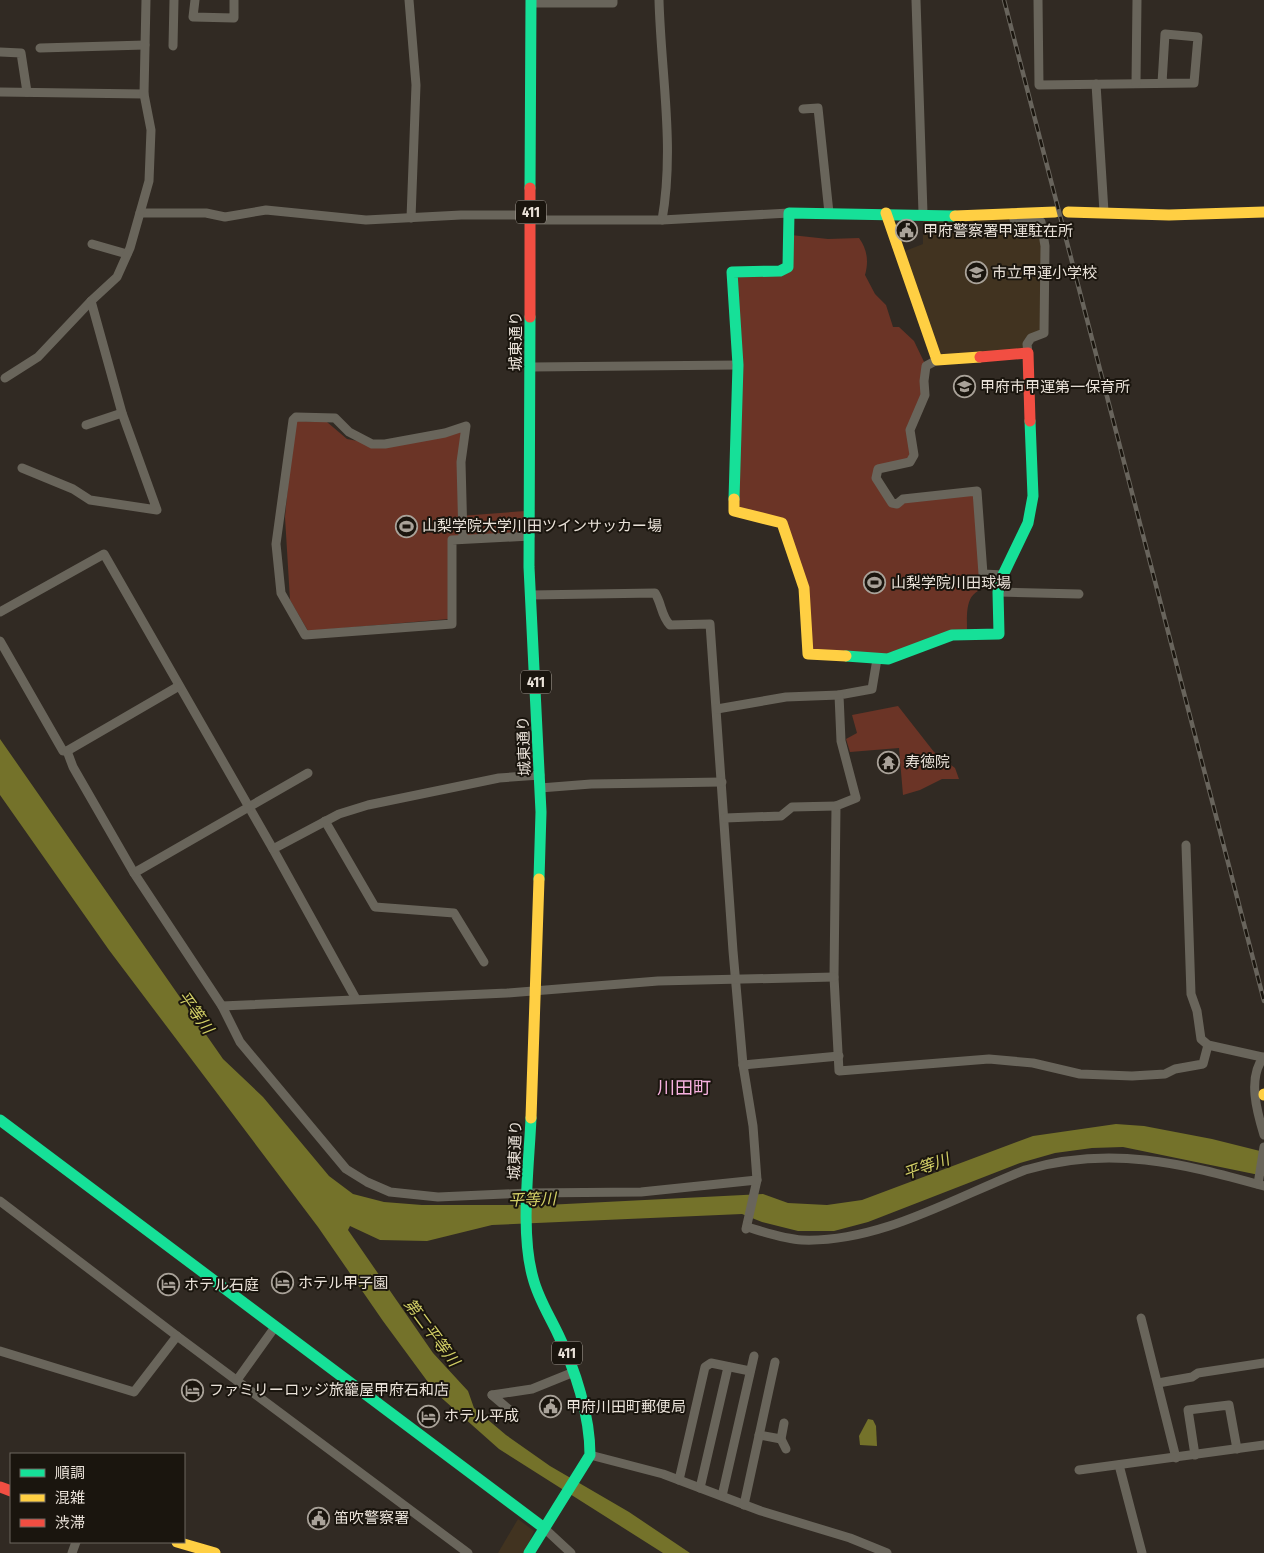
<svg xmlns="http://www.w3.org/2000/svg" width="1264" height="1553" font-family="'Fira Sans Condensed','Noto Sans JP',sans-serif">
	<rect width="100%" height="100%" fill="#312a23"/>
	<!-- built -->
	<g fill="#413320">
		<polygon points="923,213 1041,222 1044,333 1031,338 1028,353 937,360 900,253 923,244"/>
		<polygon points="518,1519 534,1531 525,1553 498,1553"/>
	</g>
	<!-- green -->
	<g fill="#6b3426">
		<path d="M791 235 828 239 859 238C867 249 869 261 865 275L875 294 886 305 893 327H899L914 341 926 366 925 395 910 430V462L878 469 876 478 892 503 977 491 983 573 1003 575 998 587C964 587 967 607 967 634L888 659 808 654 806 611 782 523 734 511 732 272 784 274Z"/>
		<polygon points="294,421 327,422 347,439 363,442 372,447 461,431 460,516 525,511 525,534 449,538 449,619 308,631 290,600 285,517"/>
		<polygon points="898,706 934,752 955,768 959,779 942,779 920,790 903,795 899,748 850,752 846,739 857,733 852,715"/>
	</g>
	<!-- water -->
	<g fill="#74722a">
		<polygon points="0,739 223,1059 263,1097 329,1176 353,1194 384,1202 422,1205 546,1205 763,1194 788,1203 827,1205 862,1200 1033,1136 1116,1124 1144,1126 1212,1139 1264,1152 1264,1176 1123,1147 1092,1148 1055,1153 1020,1163 868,1222 834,1231 798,1231 762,1222 742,1214 492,1225 427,1241 380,1240 350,1226 348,1230 433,1353 468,1391 474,1408 506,1435 550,1466 629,1512 690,1553 663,1553 499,1449 436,1393 383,1321 318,1227 109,950 0,795"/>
		<polygon points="868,1419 873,1420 876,1426 877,1446 860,1445 859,1436"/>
	</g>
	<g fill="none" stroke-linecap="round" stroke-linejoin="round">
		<!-- street -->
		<g stroke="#69655b" stroke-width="9">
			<polyline points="195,0 193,17 234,18 234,0"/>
			<polyline points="409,0 416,85 411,218"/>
			<polyline points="916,0 923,213"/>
			<polyline points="1038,0 1039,85 1194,83 1198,37 1165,34 1162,83"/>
			<polyline points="531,3 613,3 613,0"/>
			<polyline points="173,46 174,0"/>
			<polyline points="40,48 145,45"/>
			<polyline points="0,52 21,53 27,92"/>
			<polyline points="1136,83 1137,0"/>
			<polyline points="1096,84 1104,212"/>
			<polyline points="0,92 144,94"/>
			<polyline points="803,109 818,108 829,213"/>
			<path d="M140 213H206L225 217 266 210 366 220 461 215H524L531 220H662C675 147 661 74 659 0"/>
			<polyline points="1012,213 1015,222 1041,222 1045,246 1044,333 1031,338 1027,344 1028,353"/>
			<polyline points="662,220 789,213"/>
			<polyline points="92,244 127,254"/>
			<polyline points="937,360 926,366 924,381 925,395 910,430 914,455 910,462 878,469 876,478 892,503 897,504 903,499 977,491 983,574 1003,575"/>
			<polyline points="532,367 738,365"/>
			<polyline points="5,378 38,357 91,301 117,277 130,248 149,181 151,130 144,94 146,0"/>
			<polyline points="86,425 122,413"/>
			<polyline points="22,468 73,489 90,500 157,510 122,413 91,301"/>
			<polyline points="463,539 461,462 466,426 445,433 385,444 372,444 349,432 335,418 296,417 293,420 276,544 281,593 305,635 452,624 452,540 530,536"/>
			<polyline points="998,592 1079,594"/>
			<path d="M531 595 655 593C662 604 661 616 670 625L710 624 733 951 743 1065 753 1126 757 1180 746 1229"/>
			<polyline points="0,612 104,554 273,849 356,999"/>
			<polyline points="0,641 63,751 67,751 179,686"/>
			<polyline points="877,659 872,689 839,695 841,741 856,798 836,806 834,977 839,1071 989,1059 1033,1063 1080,1074 1132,1076 1165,1074 1175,1069 1203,1064 1208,1045"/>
			<polyline points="717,709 786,697 839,695"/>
			<polyline points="67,751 73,767 134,873 222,1006"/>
			<polyline points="540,788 591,784 722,782"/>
			<polyline points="725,818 781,816 792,807 836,806"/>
			<polyline points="325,821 375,907 454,913 484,962"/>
			<polyline points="1186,845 1191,994 1197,1011 1201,1039 1208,1045 1262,1057"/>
			<polyline points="273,849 339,814 368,805 499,778 540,775"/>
			<polyline points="134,873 308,773"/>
			<path d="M1264 1057C1247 1077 1257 1112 1264 1135"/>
			<polyline points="743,1065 839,1056"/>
			<polyline points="757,1180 641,1192 528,1193 438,1197 390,1192 367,1182 346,1169 240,1042 222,1006 507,993 658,981 834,977"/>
			<polyline points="1258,1184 1264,1147"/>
			<polyline points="0,1201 177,1336 468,1553"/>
			<path d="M747 1227C764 1232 784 1239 802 1240 880 1243 955 1197 1025 1170 1109 1145 1182 1163 1264 1186"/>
			<polyline points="1141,1318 1176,1458"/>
			<polyline points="0,1351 134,1392 177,1336"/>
			<polyline points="237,1380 275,1327"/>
			<polyline points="1158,1383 1192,1377 1198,1373 1264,1363"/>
			<polyline points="492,1395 532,1389 574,1372"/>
			<polyline points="492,1395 513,1413"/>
			<polyline points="784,1423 781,1439 786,1449"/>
			<polyline points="759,1435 781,1439"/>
			<polyline points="590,1455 663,1474 761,1511 850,1538 887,1553"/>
			<polyline points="1195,1455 1188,1410 1229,1405 1237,1449"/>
			<polyline points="1119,1465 1142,1553"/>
			<polyline points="1079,1470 1264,1445"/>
			<polyline points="679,1480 705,1367 711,1363 750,1371"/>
			<polyline points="700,1488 728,1367"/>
			<polyline points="722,1496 754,1356"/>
			<polyline points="744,1505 775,1362"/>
			<polyline points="544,1528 571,1553"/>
			<polyline points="72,1553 76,1542"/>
		</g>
		<!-- fast -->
		<g stroke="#16e098" stroke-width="11">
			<polyline points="530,188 531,0"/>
			<polyline points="530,317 529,567 541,812 539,879"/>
			<polyline points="734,499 738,365 732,272 780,271 788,267 789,213 955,216"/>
			<polyline points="846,656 888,659 952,635 999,634 998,592 1003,575 1028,523 1033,496 1030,421"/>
			<polyline points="0,1120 544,1528"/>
			<path d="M529 1553 590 1455C590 1415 575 1369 558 1334 549 1315 538 1298 533 1278 520 1233 529 1166 531 1118"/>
		</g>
		<!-- slow -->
		<g stroke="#ffcf43" stroke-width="11">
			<polyline points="1068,212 1169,215 1264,212"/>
			<polyline points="886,213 937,360 980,357"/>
			<polyline points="955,216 1055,212"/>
			<polyline points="734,499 734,511 782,523 804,588 808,654 846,656"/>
			<polyline points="1264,1094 1264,1095"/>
			<polyline points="531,1118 539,879"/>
			<polyline points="177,1542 215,1553"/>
		</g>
		<!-- jam -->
		<g stroke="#f24e42" stroke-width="11">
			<polyline points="530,317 530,188"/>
			<polyline points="980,357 1028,353 1030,421"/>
			<polyline points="0,1487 11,1491"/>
		</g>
		<defs>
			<polyline id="rail" points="1004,0 1264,1001"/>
		</defs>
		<!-- rail casing -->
		<use href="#rail" stroke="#68645c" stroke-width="4.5"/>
		<!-- rail -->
		<use href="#rail" stroke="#1a150e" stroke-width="2.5" stroke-dasharray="8" stroke-linecap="butt"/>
	</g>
	<!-- icons -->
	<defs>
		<symbol id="civic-ring" viewBox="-11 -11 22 22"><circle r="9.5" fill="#1a150e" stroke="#a9a299" stroke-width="1.5"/><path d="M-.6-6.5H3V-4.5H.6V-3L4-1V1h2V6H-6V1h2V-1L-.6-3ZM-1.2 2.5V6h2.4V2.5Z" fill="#a9a299"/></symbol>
		<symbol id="school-ring" viewBox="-11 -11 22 22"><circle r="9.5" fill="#1a150e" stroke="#a9a299" stroke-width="1.5"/><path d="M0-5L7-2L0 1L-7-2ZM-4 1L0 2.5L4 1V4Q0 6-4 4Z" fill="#a9a299"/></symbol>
		<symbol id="stadium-ring" viewBox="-11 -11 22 22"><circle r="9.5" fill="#1a150e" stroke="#a9a299" stroke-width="1.5"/><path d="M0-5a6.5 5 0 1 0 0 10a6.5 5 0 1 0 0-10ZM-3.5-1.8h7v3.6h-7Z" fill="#a9a299"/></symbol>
		<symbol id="temple-ring" viewBox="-11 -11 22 22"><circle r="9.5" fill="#1a150e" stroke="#a9a299" stroke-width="1.5"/><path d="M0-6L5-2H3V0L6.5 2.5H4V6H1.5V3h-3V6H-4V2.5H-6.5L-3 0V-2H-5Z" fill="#a9a299"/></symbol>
		<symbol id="hotel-ring" viewBox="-11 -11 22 22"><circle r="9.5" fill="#1a150e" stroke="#a9a299" stroke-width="1.5"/><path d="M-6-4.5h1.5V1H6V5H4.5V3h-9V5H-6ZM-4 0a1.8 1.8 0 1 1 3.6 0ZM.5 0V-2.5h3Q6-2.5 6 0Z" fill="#a9a299"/></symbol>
	</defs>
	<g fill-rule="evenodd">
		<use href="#civic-ring" x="894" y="218" width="25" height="25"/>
		<use href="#school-ring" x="964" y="260" width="25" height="25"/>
		<use href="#school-ring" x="952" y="374" width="25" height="25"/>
		<use href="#stadium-ring" x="394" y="514" width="25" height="25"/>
		<use href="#stadium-ring" x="862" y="570" width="25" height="25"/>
		<use href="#temple-ring" x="876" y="750" width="25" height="25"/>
		<use href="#hotel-ring" x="270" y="1270" width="25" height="25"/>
		<use href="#hotel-ring" x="156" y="1272" width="25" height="25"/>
		<use href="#hotel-ring" x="180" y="1378" width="25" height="25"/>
		<use href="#civic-ring" x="538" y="1394" width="25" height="25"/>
		<use href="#hotel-ring" x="416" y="1404" width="25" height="25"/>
		<use href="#civic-ring" x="306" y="1506" width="25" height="25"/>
	</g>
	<g text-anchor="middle" stroke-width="4" stroke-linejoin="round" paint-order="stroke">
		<!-- shield labels -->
		<g fill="#1a150e" stroke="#aca49c" stroke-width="1">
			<rect x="516" y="200.5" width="30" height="23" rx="4"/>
			<rect x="521" y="670.5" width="30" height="23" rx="4"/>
			<rect x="552" y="1341.5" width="30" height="23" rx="4"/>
		</g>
		<g font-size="14" font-weight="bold" fill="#eae2d9">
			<text x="531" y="217">411</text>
			<text x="536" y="687">411</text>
			<text x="567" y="1358">411</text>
		</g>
		<!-- poi labels -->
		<g font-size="15" fill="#eae2d9" stroke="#1a150e" text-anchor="start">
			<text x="923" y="236">甲府警察署甲運駐在所</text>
			<text x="992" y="278">市立甲運小学校</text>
			<text x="980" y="392">甲府市甲運第一保育所</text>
			<text x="422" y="531">山梨学院大学川田ツインサッカー場</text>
			<text x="891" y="588">山梨学院川田球場</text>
			<text x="905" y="767">寿徳院</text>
			<text x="298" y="1288">ホテル甲子園</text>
			<text x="184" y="1290">ホテル石庭</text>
			<text x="209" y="1395">ファミリーロッジ旅籠屋甲府石和店</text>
			<text x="566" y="1412">甲府川田町郵便局</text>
			<text x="444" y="1421">ホテル平成</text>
			<text x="334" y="1523">笛吹警察署</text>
		</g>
		<!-- street labels -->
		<g font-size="15" fill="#eae2d9" stroke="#1a150e">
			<text transform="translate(516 341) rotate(-90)" y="5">城東通り</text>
			<text transform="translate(524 746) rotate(-92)" y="5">城東通り</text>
			<text transform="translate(515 1150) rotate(-88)" y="5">城東通り</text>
		</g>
		<!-- water labels -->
		<g font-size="16" font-style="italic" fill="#d3d066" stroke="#1a150e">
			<text transform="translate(196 1012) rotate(54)" y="6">平等川</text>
			<text transform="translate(926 1166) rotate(-20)" y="6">平等川</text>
			<text transform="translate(532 1199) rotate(-2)" y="6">平等川</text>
			<text transform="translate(432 1332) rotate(53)" y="6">第二平等川</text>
		</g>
		<!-- quarter labels -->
		<g font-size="18" fill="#f7b1df" stroke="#1a150e">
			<text x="684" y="1094">川田町</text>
		</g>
	</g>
	<!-- legend -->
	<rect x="10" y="1453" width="175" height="90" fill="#1a150e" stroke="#6d675f"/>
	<rect x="20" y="1469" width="25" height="8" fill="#16e098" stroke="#6d675f"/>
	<text x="55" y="1478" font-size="15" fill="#eae2d9">順調</text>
	<rect x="20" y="1494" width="25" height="8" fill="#ffcf43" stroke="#6d675f"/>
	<text x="55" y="1503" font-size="15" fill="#eae2d9">混雑</text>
	<rect x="20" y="1519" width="25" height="8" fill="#f24e42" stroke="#6d675f"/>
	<text x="55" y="1528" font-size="15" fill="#eae2d9">渋滞</text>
</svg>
